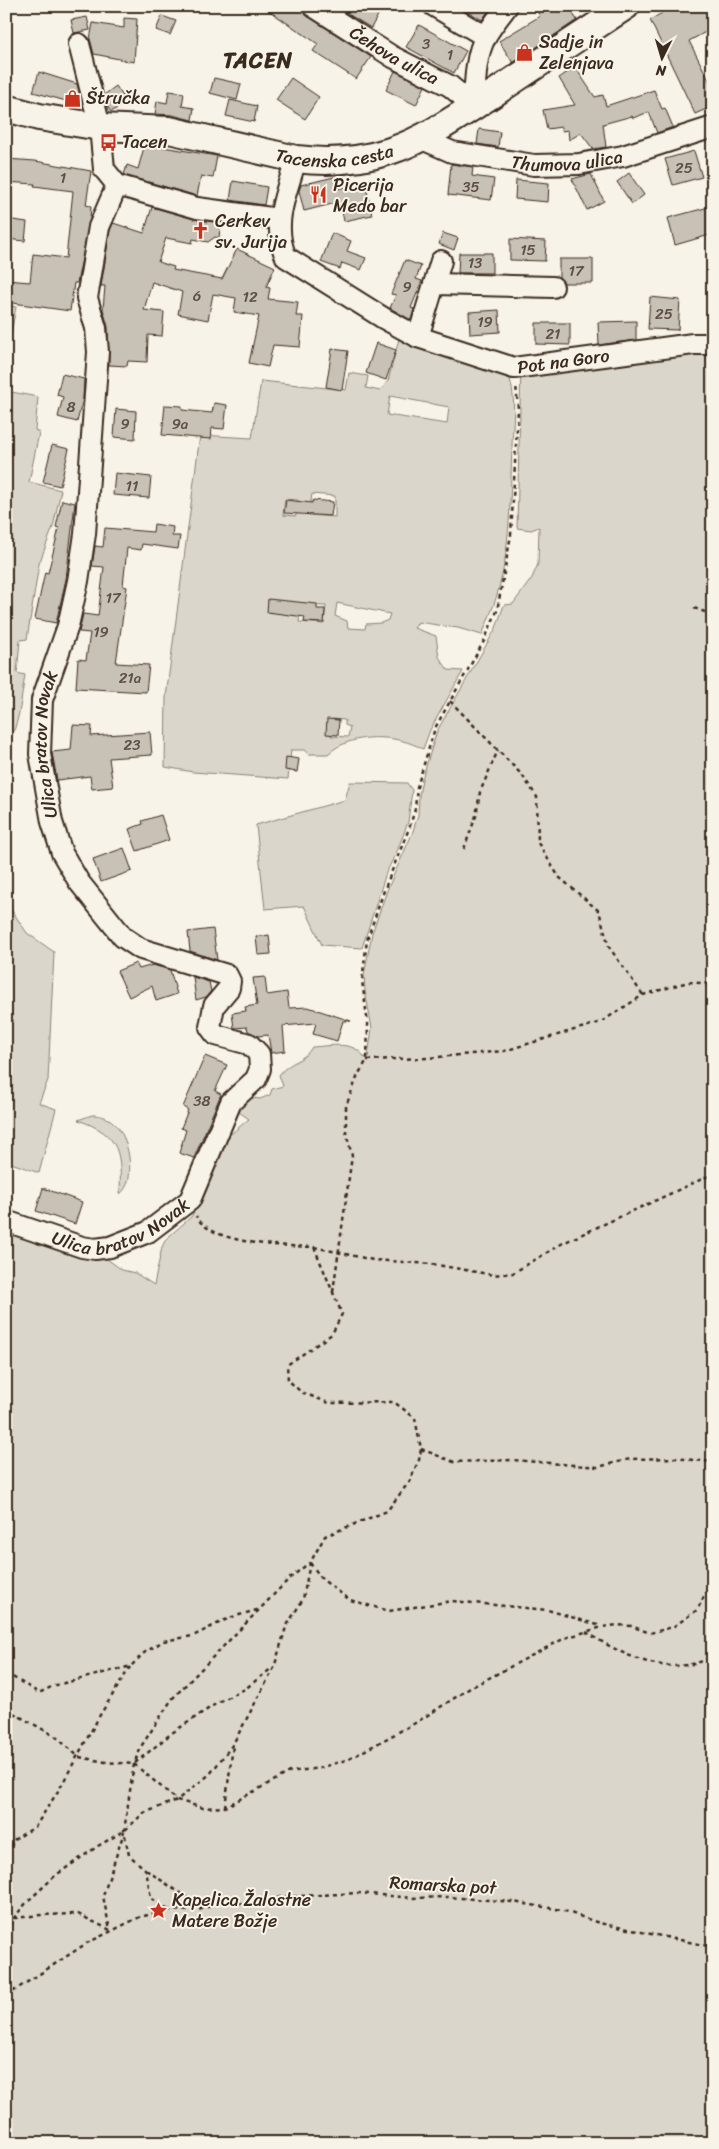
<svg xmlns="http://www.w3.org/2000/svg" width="719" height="2149" font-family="Sriracha,sans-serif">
	<rect width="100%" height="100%" fill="#f7f3e8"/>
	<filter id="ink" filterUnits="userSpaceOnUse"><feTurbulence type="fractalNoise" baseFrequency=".02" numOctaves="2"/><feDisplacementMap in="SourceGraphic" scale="10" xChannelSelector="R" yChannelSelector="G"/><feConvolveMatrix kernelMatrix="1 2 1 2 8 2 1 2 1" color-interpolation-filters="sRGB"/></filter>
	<g filter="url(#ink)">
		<!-- green -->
		<g fill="#dbd6cb" stroke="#8b8074" fill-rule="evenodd">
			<polygon points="6,305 16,307 6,361"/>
			<path d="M400 335 507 371C517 394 513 422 512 446 510 496 511 548 497 595 493 609 487 622 482 635L458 628 418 622 414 628 436 636 439 657 448 670 463 671 430 730 423 749C397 734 351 732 328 754H309L305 750H291L288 779 193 772 165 767 166 697 200 435 252 438 261 381 346 390 349 373 368 376 366 388 380 391 388 381ZM390 396 449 407 447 424 387 415ZM312 494 335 496V517L309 515ZM285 499 298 500 296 516 283 515ZM337 603 390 614 388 620 381 623 366 624 365 629 348 628 347 621 335 616ZM301 605 326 606 324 624 299 622ZM332 719 345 720V725L350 727 348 737 331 736Z"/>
			<path d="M713 344V2143H6V1225L103 1256 122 1270 135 1273 154 1285 162 1247 166 1239 191 1217 197 1207 215 1147 249 1119 236 1110 244 1097 260 1099 270 1095 272 1089 283 1086 279 1075C288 1062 305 1061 312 1047 331 1046 354 1040 365 1058L368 1056 372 1028 365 991 364 975 372 933 388 888 412 834 418 815 419 796 422 779 437 731 496 628 504 605 513 604 532 578 538 564 539 527 531 530 517 528 521 367Z"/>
			<path d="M6 391 38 397 35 430 39 433 29 482 61 490 53 527 39 564 27 639 20 640 17 673 25 675C21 697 20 727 6 745V423L10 410 6 409Z"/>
			<polygon points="350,782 407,783 412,790 408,822 398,849 386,873 362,948 322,945 304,906 265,909 256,825 345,800"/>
			<polygon points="6,902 27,933 54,952 48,1080 39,1103 56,1109 39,1173 6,1161"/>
			<path d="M92 1115C102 1115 110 1118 117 1126 129 1140 137 1181 120 1194 121 1154 122 1135 78 1120Z"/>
		</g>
		<!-- building -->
		<g fill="#c8c1b6" stroke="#3b2a1e">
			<polygon points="262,6 301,6 307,16 371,57 356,79 313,51 318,44"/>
			<polygon points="335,6 383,6 371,28"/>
			<polygon points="459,6 492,6 482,20"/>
			<polygon points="534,6 568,6 577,20 513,63 499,41 540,16"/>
			<polygon points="674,6 713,6 713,28 689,41 713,88 713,106 695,114 650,20"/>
			<polygon points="162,16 176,21 170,35 156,30"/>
			<polygon points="87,17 90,30 74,33 71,20"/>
			<polygon points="124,18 137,19 134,62 94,54 90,39 93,23 124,28"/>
			<polygon points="419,25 466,51 454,73 406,47"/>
			<polygon points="575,67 595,97 603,95 606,106 654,90 662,109 665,108 673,127 657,133 649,112 633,118 632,116 603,124 606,147 593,149 581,133 569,140 568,130 562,131 561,127 547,129 543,110 575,105 559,78"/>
			<polygon points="395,71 425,86 416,105 386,90"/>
			<polygon points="39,72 77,84 80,95 77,104 33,92"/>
			<polygon points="214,78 241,84 237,100 210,93"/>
			<polygon points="291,78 319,97 305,119 276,100"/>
			<polygon points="116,86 127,102 111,112 107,106 104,95"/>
			<polygon points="169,91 184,93 182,106 194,108 192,120 172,115 155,114 157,101 167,103"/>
			<polygon points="230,100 257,106 254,122 226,116"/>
			<polygon points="479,129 500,132 498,147 477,144"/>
			<polygon points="145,144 217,156 213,178 201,176 197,196 124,175 127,165 138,169"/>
			<polygon points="694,151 702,177 673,185 665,159"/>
			<polygon points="6,159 35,161 91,171 86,205 91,206 90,219 77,283 74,283 70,311 6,302 6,280 30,282 33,254 66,258 73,191 34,186 35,184 6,182"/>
			<polygon points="451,164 473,167 472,176 494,179 491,200 448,195"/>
			<polygon points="629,173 644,195 632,204 617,182"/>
			<polygon points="591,174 604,201 587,210 572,179"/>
			<polygon points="334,177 337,189 365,182 372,215 344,221 340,202 304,211 299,191 301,185"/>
			<polygon points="516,180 549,183 548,202 515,199"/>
			<polygon points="233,181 267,187 264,205 230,200"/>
			<polygon points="152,207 194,219 215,222 220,228 219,238 215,237 208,242 193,239 192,243 166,238 158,262 174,267 173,270 222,279 237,249 275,267 266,287 270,288 268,299 298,302 296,316 303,316 300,347 273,345 268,367 249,363 259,316 234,312 236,298 213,294 208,320 178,314 182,292 152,282 144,310 164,312 162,336 148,335 147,362 128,361 127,366 109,365 108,327 103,309 105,286 101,286 110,230 113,223 144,233"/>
			<polygon points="709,207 713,221 713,234 675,245 668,218"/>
			<polygon points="6,219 27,222 25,241 6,239"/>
			<polygon points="332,233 351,241 347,251 366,258 361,270 342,263 340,269 321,262"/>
			<polygon points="443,233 458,238 454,250 439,244"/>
			<polygon points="510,239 546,241 545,261 510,260"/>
			<polygon points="459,253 492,253 492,273 458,273"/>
			<polygon points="559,259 593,259 593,283 564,283 559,277"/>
			<polygon points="405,260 421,266 416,279 422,281 411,308 414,309 411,320 390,308 396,295 391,294"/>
			<polygon points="650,297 680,300 678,330 648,329"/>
			<polygon points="499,310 500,332 470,334 469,312"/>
			<polygon points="636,321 636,340 599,345 598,322"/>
			<polygon points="536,323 570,323 570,345 536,344"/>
			<polygon points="376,343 396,350 386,380 366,373"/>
			<polygon points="332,349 348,351 342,390 326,387"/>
			<polygon points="62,374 84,379 83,399 77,422 58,417 63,397 57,395"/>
			<polygon points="214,403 227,405 224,429 212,428 211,439 162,435 165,405 182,406 182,410 212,413"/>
			<polygon points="116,409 136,411 135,439 114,437"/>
			<polygon points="52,445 69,449 60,486 43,482"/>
			<polygon points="115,473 151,477 149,498 113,495"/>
			<polygon points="62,500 75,503 66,579 56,623 35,619 45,572 48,573 59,528 56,527"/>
			<polygon points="286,500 312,503 313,500 333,502 331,516 284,513"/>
			<polygon points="154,524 173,527 172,536 180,536 178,549 142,544 141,550 127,548 123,586 127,587 116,663 149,665 146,692 76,688 78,659 86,660 90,633 79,632 83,614 98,616 104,567 92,566 95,546 103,547 105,528 153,532"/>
			<polygon points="268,599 317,604 317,609 325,609 324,623 304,622 305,617 267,612"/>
			<polygon points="327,719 339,720 338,735 326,734"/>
			<polygon points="73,725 92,726 91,736 150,732 152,755 109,758 113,787 92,789 90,776 57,780 52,752 71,750"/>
			<polygon points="286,757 299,759 297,772 285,770"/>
			<polygon points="161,815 169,840 137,851 129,829 143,824 142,821"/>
			<polygon points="124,848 132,871 101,882 93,859"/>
			<polygon points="213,929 217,960 190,951 188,932"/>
			<polygon points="269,935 271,954 258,955 256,937"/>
			<polygon points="136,963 139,969 153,965 170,970 177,994 156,1001 152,986 129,997 117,971"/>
			<polygon points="193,977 209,982 211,991 206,997 196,1000"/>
			<polygon points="265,977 267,995 287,992 289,1008 308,1007 351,1021 343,1021 337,1041 313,1034 316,1023 283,1026 285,1051 271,1053 268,1035 258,1036 248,1031 247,1027 234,1028 232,1013 246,1011 245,1007 257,1005 253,978"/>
			<polygon points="205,1056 227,1065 215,1091 221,1094 194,1158 179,1153 186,1130 181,1128 188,1110 183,1107"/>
			<polygon points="43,1188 82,1202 75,1224 36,1211"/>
		</g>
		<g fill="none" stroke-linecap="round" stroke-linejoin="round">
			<defs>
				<g id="minor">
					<path id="s1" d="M313 6 393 57 450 86 474 106"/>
					<polyline points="434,6 486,37"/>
					<path d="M474 106C475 84 475 55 486 36 492 25 500 16 507 6"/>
					<path id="s2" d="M420 138 452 152 534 165 579 164 623 156 713 127"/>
					<path id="s3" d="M296 159C287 193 271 223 286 257L385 319 418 337 514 368 693 344H713"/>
					<polyline points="117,185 197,208 279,219"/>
					<polyline points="435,284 553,287"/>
					<polyline points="418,337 441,261"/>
					<path id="s4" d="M6 1221 82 1247 95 1249 110 1247 148 1232 190 1200 231 1102 256 1079 260 1069 259 1054 249 1044 216 1035 210 1027 214 1006 229 988 230 981 227 975 141 949 123 937 79 882 62 853 52 822 40 754 42 700 68 626 78 581 85 534 98 352 96 328 87 298 99 227 117 185 104 169 100 127 79 44"/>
				</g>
				<g id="major">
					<path id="s5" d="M6 108 39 117 100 127 169 130 296 159C328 163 359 161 390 151 427 139 463 113 496 92 539 63 582 35 626 6"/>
				</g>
			</defs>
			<!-- minor casing -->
			<use href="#minor" stroke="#3b2a1e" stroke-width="24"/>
			<!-- major casing -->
			<use href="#major" stroke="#3b2a1e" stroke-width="30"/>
			<!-- path -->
			<g stroke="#3b2a1e" stroke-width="2.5" stroke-dasharray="4 4" stroke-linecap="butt">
				<polyline points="694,608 713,615"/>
				<polyline points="450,701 522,775 537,797 538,843 559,877 599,911 609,947 643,995"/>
				<polyline points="464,849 476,816 480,792 498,750"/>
				<polyline points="367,1060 427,1058 504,1051 601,1022 643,995 688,982 713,984"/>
				<polyline points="314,1247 373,1260 432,1264 493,1275 513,1273 563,1243 713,1174"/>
				<polyline points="333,1292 352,1156 346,1132 346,1106 358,1075 367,1060 368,1024 362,981 367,940 385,888 410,826 415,809 417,787 435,728 484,641 497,611 511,535 518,409 516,384"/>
				<polyline points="421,1449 454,1462 513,1460 598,1467 630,1459 675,1458 713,1462"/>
				<polyline points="310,1563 323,1580 350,1600 389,1611 452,1601 548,1610 601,1626"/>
				<path d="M586 1632C624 1656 669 1680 713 1656"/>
				<polyline points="6,1673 39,1693 53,1686 131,1666 144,1653 163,1641 193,1636 229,1618 260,1609"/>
				<polyline points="6,1709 55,1736 79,1757 105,1762 134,1764"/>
				<polyline points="135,1763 172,1733 217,1703 245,1689 272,1668"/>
				<polyline points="134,1764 177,1800 203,1808 225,1807 290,1772 320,1768 349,1759 417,1722 470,1688 565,1638 602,1627 617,1625 631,1626 650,1633 673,1627 697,1610 713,1579"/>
				<polyline points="225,1807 233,1746"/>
				<polyline points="6,1854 15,1839 35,1827 60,1788 100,1715 130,1667"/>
				<polyline points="146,1870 204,1909"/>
				<polyline points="168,1910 151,1898 146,1870 129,1855 124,1831 134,1764 142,1745 172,1699 290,1578 309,1563"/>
				<polyline points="6,1919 41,1915 78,1914 110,1930 103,1896 124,1832"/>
				<path d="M6 1933 13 1919 27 1902 56 1875 98 1846 124 1831 144 1813 177 1800 210 1774 233 1744 274 1668 286 1627 303 1599 310 1563 325 1536 387 1511 409 1482 419 1460 421 1449 415 1418 394 1402 329 1403 301 1392 288 1380 287 1365 332 1334 342 1314 314 1247C284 1246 212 1245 196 1216"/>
				<polyline points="6,1996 87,1943 140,1917 168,1910 195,1911 224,1902 252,1904 281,1897 359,1893 412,1898 448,1897 513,1902 562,1910 599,1923 713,1947"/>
			</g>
			<!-- minor -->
			<use href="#minor" stroke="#f7f3e8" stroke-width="20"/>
			<!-- major -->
			<use href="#major" stroke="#f7f3e8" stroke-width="26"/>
		</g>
	</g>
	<!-- icons -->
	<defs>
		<symbol id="shop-bare" viewBox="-9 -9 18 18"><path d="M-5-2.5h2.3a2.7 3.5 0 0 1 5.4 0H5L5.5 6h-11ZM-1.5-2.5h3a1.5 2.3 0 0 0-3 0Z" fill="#c8321e" stroke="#f7f3e8" stroke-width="2.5" paint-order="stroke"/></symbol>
		<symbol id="bus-bare" viewBox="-9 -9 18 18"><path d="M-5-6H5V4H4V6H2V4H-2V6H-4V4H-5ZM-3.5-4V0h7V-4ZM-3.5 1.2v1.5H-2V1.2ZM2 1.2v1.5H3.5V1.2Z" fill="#c8321e" stroke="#f7f3e8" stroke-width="2.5" paint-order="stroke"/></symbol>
		<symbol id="restaurant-bare" viewBox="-9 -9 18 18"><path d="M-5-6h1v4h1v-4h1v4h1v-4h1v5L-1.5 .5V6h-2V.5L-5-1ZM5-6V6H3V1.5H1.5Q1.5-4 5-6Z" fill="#c8321e" stroke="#f7f3e8" stroke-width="2.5" paint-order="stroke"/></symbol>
		<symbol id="church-bare" viewBox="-9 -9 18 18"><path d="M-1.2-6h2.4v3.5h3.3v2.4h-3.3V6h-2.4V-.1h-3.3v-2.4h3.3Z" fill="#c8321e" stroke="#f7f3e8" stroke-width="2.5" paint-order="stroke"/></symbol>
		<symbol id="sight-bare" viewBox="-9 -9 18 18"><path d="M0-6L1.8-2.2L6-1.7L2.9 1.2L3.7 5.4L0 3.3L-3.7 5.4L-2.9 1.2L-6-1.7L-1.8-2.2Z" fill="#c8321e" stroke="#f7f3e8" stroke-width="2.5" paint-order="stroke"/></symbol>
	</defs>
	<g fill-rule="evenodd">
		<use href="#shop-bare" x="512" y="40" width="25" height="25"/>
		<use href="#shop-bare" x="60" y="86" width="25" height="25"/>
		<use href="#bus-bare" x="96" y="130" width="25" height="25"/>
		<use href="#restaurant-bare" x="306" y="182" width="25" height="25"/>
		<use href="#church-bare" x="188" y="218" width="25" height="25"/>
		<use href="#sight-bare" x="146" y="1898" width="25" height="25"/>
	</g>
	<g text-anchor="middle" stroke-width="4" stroke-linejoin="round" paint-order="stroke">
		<!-- number labels -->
		<g font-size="15" fill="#5e5044">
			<text x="426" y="49">3</text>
			<text x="450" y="60">1</text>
			<text x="684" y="173">25</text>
			<text x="63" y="183">1</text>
			<text x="471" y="192">35</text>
			<text x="528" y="255">15</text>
			<text x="475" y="268">13</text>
			<text x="576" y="276">17</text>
			<text x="407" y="292">9</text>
			<text x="197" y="301">6</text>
			<text x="250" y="302">12</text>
			<text x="664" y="319">25</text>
			<text x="485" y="327">19</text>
			<text x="553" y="339">21</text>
			<text x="71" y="412">8</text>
			<text x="125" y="429">9</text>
			<text x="180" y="429">9a</text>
			<text x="132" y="491">11</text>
			<text x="113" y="603">17</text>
			<text x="101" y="637">19</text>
			<text x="130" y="683">21a</text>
			<text x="132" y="750">23</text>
			<text x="202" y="1106">38</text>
		</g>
		<!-- poi labels -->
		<g font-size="18" fill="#3b2a1e" stroke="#f7f3e8" text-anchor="start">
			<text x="539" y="48">Sadje in<tspan x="539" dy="21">Zelenjava</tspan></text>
			<text x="86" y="104">Štručka</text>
			<text x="122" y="148">Tacen</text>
			<text x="333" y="191">Picerija<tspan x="333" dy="21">Medo bar</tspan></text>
			<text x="215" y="227">Cerkev<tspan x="215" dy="21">sv. Jurija</tspan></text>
			<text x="172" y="1906">Kapelica Žalostne<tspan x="172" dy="21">Matere Božje</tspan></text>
		</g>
		<!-- street labels -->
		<g font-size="18" fill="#3b2a1e" stroke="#f7f3e8">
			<text dy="6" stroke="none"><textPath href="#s1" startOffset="95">Čehova ulica</textPath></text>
			<text dy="6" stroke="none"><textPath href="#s5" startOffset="334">Tacenska cesta</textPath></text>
			<text dy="6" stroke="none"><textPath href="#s2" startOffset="151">Thumova ulica</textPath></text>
			<text dy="6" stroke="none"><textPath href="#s3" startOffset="406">Pot na Goro</textPath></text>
			<text dy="6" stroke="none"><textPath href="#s4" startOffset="812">Ulica bratov Novak</textPath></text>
			<text dy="6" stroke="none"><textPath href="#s4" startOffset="124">Ulica bratov Novak</textPath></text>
			<text transform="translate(443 1885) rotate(3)" y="6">Romarska pot</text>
		</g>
		<!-- district labels -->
		<g font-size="22" font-weight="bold" letter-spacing="1" fill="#3b2a1e" stroke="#f7f3e8">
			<text x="258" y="68">TACEN</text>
		</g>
	</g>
	<!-- margin -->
	<rect width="719" height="2149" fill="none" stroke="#f7f3e8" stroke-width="25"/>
	<rect x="12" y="12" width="694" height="2124" fill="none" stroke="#3b2a1e" stroke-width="2" filter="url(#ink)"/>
	<!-- north arrow -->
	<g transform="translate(662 58) rotate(185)" stroke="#f7f3e8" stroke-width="4" paint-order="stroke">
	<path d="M0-4L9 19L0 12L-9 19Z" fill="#3b2a1e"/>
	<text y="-8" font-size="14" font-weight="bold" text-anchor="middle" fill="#3b2a1e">N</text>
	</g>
</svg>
